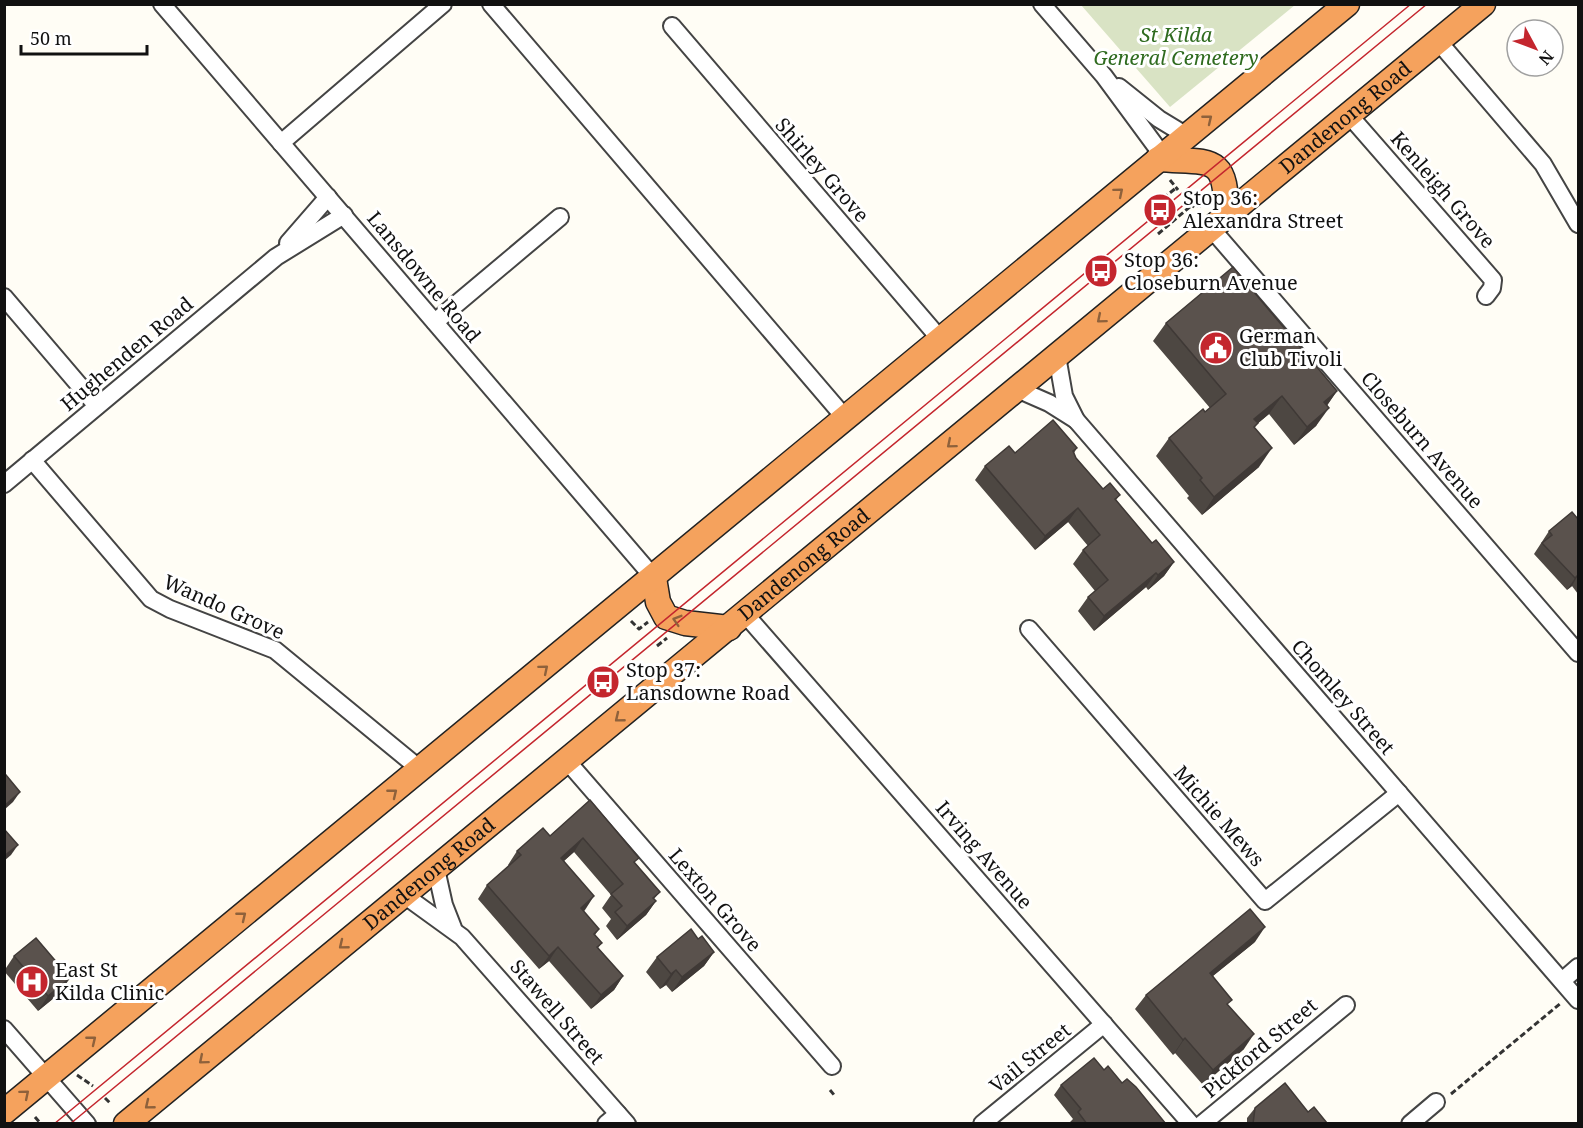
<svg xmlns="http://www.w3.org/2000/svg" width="1583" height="1128" font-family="'Noto Serif',serif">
	<rect width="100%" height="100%" fill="#fffdf5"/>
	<!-- cemetery -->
	<polygon fill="#d9e3c4" points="1081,5 1295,5 1170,107"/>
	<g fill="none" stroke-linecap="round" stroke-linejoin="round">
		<defs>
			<g id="minor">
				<polyline points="162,4 654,578"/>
				<polyline points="491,4 846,419"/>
				<polyline points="1042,4 1104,76 1163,156"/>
				<polyline points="672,26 941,340"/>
				<polyline points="1438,41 1543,164 1578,224"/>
				<polyline points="1119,87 1159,119 1187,136"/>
				<polyline points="1349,115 1493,280 1492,288 1486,296"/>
				<polyline points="281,143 443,4"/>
				<polyline points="1210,227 1578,653"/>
				<polyline points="288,243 328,197"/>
				<polyline points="4,297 97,406"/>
				<polyline points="435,322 560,217"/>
				<polyline points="1057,356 1064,396 1076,420 1578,1000"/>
				<polyline points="1017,389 1049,403 1076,420"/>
				<polyline points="32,460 151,599 170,609 275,650 421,770"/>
				<polyline points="4,484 276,257 344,215"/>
				<polyline points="745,614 1191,1124"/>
				<polyline points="1029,629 1265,901 1399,793"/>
				<polyline points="567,761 832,1066"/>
				<polyline points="436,869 444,905 453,928"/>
				<polyline points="404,895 462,937 627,1124"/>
				<polyline points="1562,981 1578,967"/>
				<polyline points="4,1029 87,1124"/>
				<polyline points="606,1124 618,1114"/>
				<polyline points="982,1124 1104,1024"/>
				<polyline points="1202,1124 1346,1005"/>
				<polyline points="1410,1124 1436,1102"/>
			</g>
			<g id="highway">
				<path d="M1158 159C1210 163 1227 153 1226 214"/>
				<polyline points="654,578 658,602 666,617 685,623 729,628"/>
				<polyline points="4,1112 1347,4"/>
				<path id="s1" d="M126 1124 1483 4"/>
			</g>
		</defs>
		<!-- minor casing -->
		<use href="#minor" stroke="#444" stroke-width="20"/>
		<!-- highway casing -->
		<use href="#highway" stroke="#222" stroke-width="27"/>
		<!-- path -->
		<g stroke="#333" stroke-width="3" stroke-dasharray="6 3" stroke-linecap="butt">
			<polyline points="1170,180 1178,190"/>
			<polyline points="1190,203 1195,208 1199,205 1204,208"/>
			<polyline points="1156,204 1176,188"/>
			<polyline points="1158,234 1192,205"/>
			<polyline points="631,621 639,629 648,622"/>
			<polyline points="657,646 667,638"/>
			<polyline points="77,1075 93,1086"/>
			<polyline points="830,1090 835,1096"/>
			<polyline points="1451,1094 1561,1003"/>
			<polyline points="105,1098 110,1103"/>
			<polyline points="35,1117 41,1124"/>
		</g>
		<!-- minor -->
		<use href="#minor" stroke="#fff" stroke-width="16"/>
		<!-- highway -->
		<use href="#highway" stroke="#f5a25d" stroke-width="24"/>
		<!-- tram -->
		<g stroke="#c4262e" stroke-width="1.5">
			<polyline points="54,1124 1411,4"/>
			<polyline points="70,1124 1427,4"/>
		</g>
	</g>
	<!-- wall -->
	<g fill="#4d4742">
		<polygon points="1166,323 1337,391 1327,405 1316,426 1294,445 1269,414 1257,424 1254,428 1259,467 1202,515 1187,498 1189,496 1156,456 1169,438 1210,408 1153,341"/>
		<polygon points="1077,448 1074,453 1076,458 1103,489 1120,495 1116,500 1152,543 1174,562 1164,576 1148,590 1146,587 1094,631 1078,611 1088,597 1095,591 1073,564 1083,550 1088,546 1068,522 1035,550 975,480 985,466 1015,453"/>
		<polygon points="1578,519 1578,594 1572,586 1567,590 1534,554 1549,531"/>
		<polygon points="590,800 635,863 660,892 654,899 656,901 646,915 617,940 606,926 611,919 602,908 611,895 574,852 564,861 585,910 583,911 599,929 595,935 602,943 598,948 623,976 614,990 591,1009 549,961 539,969 478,899 487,885 509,866 508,865 517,851 550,836"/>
		<polygon points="698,939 714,952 704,966 672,992 666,985 660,989 646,972 657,957"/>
		<polygon points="1255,942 1213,976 1228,1005 1244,1049 1203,1085 1175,1053 1173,1055 1135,1009 1146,995"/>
		<polygon points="14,956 60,993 38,1011 4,971"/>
		<polygon points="1104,1070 1122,1083 1166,1124 1072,1124 1070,1122 1073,1119 1054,1095 1061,1085"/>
		<polygon points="1255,1108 1308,1112 1327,1124 1247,1124 1247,1118"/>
	</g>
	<!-- shaded-wall -->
	<g fill="#3f3936">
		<polygon points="1337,391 1324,410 1324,402"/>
		<polygon points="1282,396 1269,414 1257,424 1245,441 1254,419"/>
		<polygon points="1329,408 1316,426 1294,445 1307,427"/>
		<polygon points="1272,448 1259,467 1202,515 1214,497"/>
		<polygon points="1078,508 1068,522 1035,550 1045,536"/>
		<polygon points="1174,562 1164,576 1148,590 1158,575"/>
		<polygon points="1156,573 1146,587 1094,631 1104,616"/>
		<polygon points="1578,575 1572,586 1567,590 1575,578"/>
		<polygon points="20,792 13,802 4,810 4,806"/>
		<polygon points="583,838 574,852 551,872 561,858"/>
		<polygon points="18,845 11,855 4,861 4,856"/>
		<polygon points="594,896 585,910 571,922 581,908"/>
		<polygon points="656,901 646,915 617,940 627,926"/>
		<polygon points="1265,927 1255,942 1199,987 1210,973"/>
		<polygon points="558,947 549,961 539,969 549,956"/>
		<polygon points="714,952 704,966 672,992 682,977"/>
		<polygon points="676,970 666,985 660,989 671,974"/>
		<polygon points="623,976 614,990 591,1009 601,995"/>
		<polygon points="70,978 60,993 38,1011 48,996"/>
		<polygon points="1254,1034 1244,1049 1203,1085 1213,1070"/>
		<polygon points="1185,1038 1175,1053 1173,1055 1183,1040"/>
	</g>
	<!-- building -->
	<g fill="#5a524d" stroke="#3f3936" stroke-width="1.5">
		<polygon points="1233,267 1337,391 1324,402 1329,408 1307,427 1282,396 1254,419 1258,423 1254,427 1272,448 1214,497 1200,480 1202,478 1169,438 1203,409 1205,412 1226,394 1166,323"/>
		<polygon points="1053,420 1077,448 1073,451 1076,458 1103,489 1110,483 1120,495 1115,499 1152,543 1156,540 1174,562 1158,575 1156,573 1104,616 1088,597 1108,580 1083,550 1100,535 1078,508 1045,536 985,466 1009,446 1015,453"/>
		<polygon points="1572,512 1578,519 1578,575 1575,578 1542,543 1552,535 1549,531"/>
		<polygon points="6,775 20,792 4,806 4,776"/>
		<polygon points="590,800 639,858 634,862 660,892 653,898 656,901 627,926 615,912 622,906 611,894 623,884 583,838 561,858 594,896 581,908 599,929 594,934 602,943 597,947 623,976 601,995 558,947 549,956 487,885 521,855 517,851 543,828 550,836"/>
		<polygon points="4,829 18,845 4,856"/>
		<polygon points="1250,909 1265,927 1210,973 1232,1000 1227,1004 1254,1034 1213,1070 1185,1038 1183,1040 1146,995"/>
		<polygon points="691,929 698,939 702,936 714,952 682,977 676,970 671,974 657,957"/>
		<polygon points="36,938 70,978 48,996 14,956"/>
		<polygon points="1094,1058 1104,1070 1108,1066 1122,1083 1127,1079 1136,1087 1166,1124 1087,1124 1078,1112 1081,1109 1061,1085"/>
		<polygon points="1285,1083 1308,1112 1314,1107 1327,1123 1253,1124 1255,1108"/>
	</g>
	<!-- one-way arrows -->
	<defs><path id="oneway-chevron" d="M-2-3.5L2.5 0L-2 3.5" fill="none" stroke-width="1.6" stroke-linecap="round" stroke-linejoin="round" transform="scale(1.5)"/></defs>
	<g stroke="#8e613b">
		<use href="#oneway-chevron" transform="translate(1208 119) rotate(-39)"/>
		<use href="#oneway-chevron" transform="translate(1119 192) rotate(-40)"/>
		<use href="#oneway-chevron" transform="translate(1101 319) rotate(140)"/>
		<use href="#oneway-chevron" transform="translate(951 444) rotate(140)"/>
		<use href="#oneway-chevron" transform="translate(677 620) rotate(-163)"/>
		<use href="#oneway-chevron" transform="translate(544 669) rotate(-40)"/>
		<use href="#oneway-chevron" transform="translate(619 718) rotate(141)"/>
		<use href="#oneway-chevron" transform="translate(393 793) rotate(-39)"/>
		<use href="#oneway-chevron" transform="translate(242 916) rotate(-39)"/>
		<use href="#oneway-chevron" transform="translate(343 945) rotate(141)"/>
		<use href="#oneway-chevron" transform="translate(92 1040) rotate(-39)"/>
		<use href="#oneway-chevron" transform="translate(203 1060) rotate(140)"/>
		<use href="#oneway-chevron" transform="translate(25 1094) rotate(-40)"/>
		<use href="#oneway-chevron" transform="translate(149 1105) rotate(141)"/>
	</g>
	<!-- icons -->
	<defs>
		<symbol id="bus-disc" viewBox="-11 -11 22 22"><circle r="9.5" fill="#c4262e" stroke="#fff"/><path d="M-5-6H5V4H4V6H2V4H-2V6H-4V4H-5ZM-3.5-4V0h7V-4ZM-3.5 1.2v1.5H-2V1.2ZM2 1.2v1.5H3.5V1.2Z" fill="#fff"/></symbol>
		<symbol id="civic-disc" viewBox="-11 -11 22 22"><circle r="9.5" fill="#c4262e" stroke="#fff"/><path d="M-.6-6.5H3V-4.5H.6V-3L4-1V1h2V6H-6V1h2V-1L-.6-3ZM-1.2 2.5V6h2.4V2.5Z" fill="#fff"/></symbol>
		<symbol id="hospital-disc" viewBox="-11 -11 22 22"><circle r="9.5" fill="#c4262e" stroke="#fff"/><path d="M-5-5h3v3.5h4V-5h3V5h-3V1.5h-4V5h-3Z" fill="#fff"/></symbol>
	</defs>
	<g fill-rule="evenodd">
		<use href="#bus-disc" x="1141" y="191" width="38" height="38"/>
		<use href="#bus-disc" x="1082" y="252" width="38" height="38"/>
		<use href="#civic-disc" x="1197" y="329" width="38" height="38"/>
		<use href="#bus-disc" x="584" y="663" width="38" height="38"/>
		<use href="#hospital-disc" x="13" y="963" width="38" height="38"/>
	</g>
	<g text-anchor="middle" stroke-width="6" stroke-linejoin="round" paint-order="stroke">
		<!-- park labels -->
		<g font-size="20" font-style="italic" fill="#2f6b1f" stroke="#fff">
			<text x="1176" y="42">St Kilda<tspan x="1176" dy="23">General Cemetery</tspan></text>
		</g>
		<!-- street labels -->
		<g font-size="20" fill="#111" stroke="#fff">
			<text dy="7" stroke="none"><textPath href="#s1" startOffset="1581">Dandenong Road</textPath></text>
			<text transform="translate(822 170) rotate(49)" y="7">Shirley Grove</text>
			<text transform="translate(1443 190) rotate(49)" y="7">Kenleigh Grove</text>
			<text transform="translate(424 277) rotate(50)" y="7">Lansdowne Road</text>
			<text transform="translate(127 354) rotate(-40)" y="7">Hughenden Road</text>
			<text transform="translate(1422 440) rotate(49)" y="7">Closeburn Avenue</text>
			<text dy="7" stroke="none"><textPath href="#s1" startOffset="879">Dandenong Road</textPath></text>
			<text transform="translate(224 607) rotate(24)" y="7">Wando Grove</text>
			<text transform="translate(1343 697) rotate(49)" y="7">Chomley Street</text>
			<text transform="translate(1219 816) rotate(49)" y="7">Michie Mews</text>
			<text transform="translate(984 855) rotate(49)" y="7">Irving Avenue</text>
			<text dy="7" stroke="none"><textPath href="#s1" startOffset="393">Dandenong Road</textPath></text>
			<text transform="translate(715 900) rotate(49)" y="7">Lexton Grove</text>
			<text transform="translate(557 1012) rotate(49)" y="7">Stawell Street</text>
			<text transform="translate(1260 1048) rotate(-40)" y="7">Pickford Street</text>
			<text transform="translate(1030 1058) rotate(-39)" y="7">Vail Street</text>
		</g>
		<!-- poi labels -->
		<g font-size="20" fill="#111" stroke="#fff" text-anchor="start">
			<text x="1183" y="205">Stop 36:<tspan x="1183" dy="23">Alexandra Street</tspan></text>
			<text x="1124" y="267">Stop 36:<tspan x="1124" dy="23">Closeburn Avenue</tspan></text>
			<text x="1239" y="343">German<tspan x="1239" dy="23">Club Tivoli</tspan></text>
			<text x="626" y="677">Stop 37:<tspan x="626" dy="23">Lansdowne Road</tspan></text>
			<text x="55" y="977">East St<tspan x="55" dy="23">Kilda Clinic</tspan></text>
		</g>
	</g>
	<!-- border -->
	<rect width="1583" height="1128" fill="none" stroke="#111111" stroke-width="12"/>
	<!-- north arrow -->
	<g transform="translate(1535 48) rotate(131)"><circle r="28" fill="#ffffff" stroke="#a0a0a0" stroke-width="1.5"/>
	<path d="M0-4.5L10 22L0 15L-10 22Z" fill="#c4262e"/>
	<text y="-9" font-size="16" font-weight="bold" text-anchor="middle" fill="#111111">N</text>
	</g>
	<!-- scale -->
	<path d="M21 45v9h126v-9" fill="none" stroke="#111111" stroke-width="3"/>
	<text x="30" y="45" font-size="18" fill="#111111" stroke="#ffffff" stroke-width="4.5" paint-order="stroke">50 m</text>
</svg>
